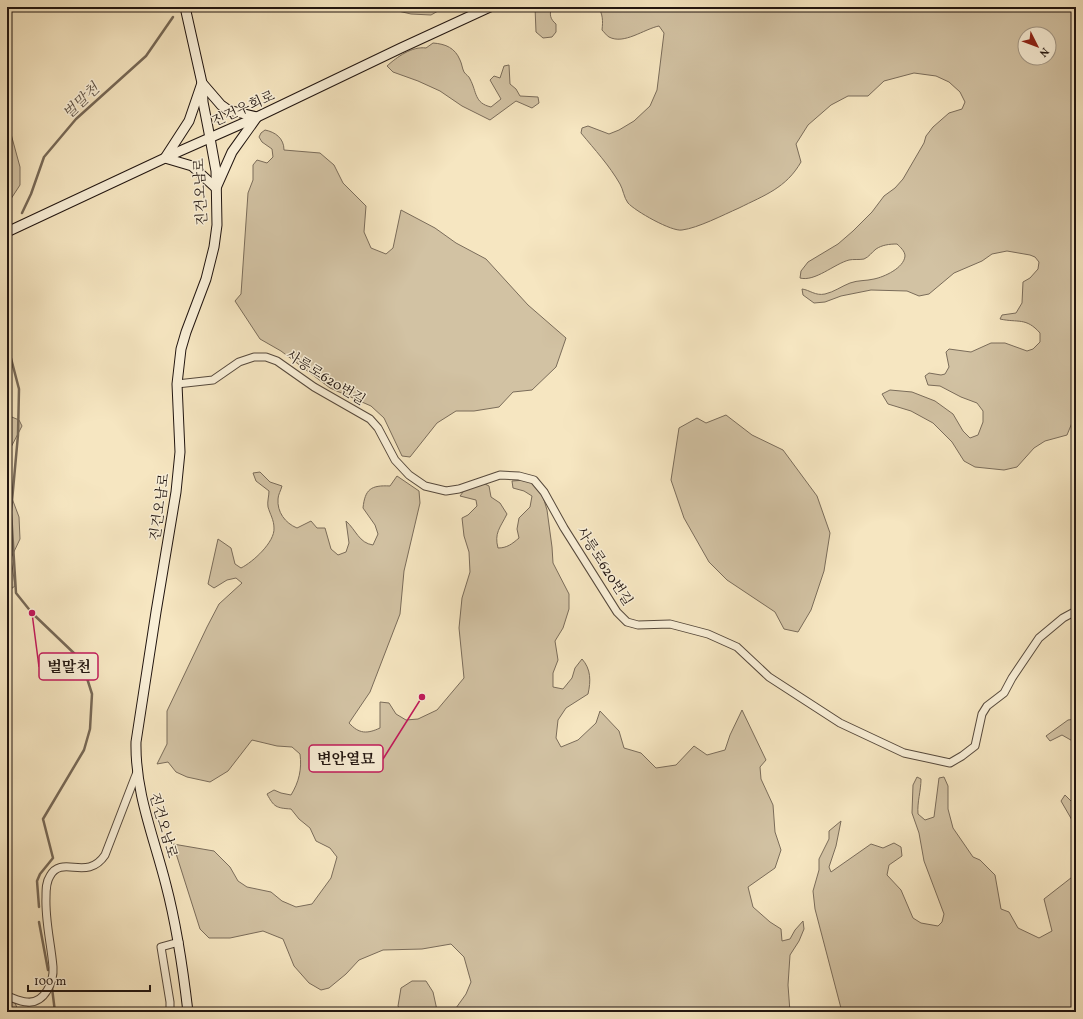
<svg xmlns="http://www.w3.org/2000/svg" width="1083" height="1019" font-family="Vollkorn,'Noto Serif KR',serif">
	<rect width="100%" height="100%" fill="#f6e6c1"/>
	<filter id="stains"><feTurbulence type="fractalNoise" baseFrequency=".005" numOctaves="4"/><feColorMatrix values="0 0 0 0 .2 0 0 0 0 .09 0 0 0 0 .02 0 0 0 .5 -.17"/></filter>
	<radialGradient id="worn" r=".72"><stop offset=".6" stop-color="#630" stop-opacity="0"/><stop offset="1" stop-color="#630" stop-opacity=".3"/></radialGradient>
	<!-- green -->
	<g fill="#d2c2a3" stroke="#7a6c5a" fill-rule="evenodd">
		<polygon points="381,7 445,7 431,15 411,14"/>
		<path d="M535 7H552C549 14 550 19 556 24V32L552 37 543 38 536 32Z"/>
		<path d="M598 7H1076V416L1074 418 1067 435 1045 441 1034 448 1017 467 1004 470 975 467 964 461 952 442 933 423 911 411 888 404 882 394 890 390 912 392 935 401 953 414 963 431 970 438 978 435 983 422V411L977 403 961 397 940 386 928 385 925 376 929 373 941 375 945 374 949 367 946 352 949 349 971 352 991 343H1005L1027 351 1033 349 1040 342V333C1026 317 1018 323 1000 319L1002 315 1016 313 1022 303 1023 282 1030 278 1038 269 1039 262 1035 257 1030 255 1007 251 992 254 982 261 954 273 929 294 919 296 907 291 871 290 841 296 825 302 814 303 803 295 802 289C810 290 815 296 825 294 834 292 842 286 850 283 858 280 866 281 874 279 884 277 904 268 905 256 905 251 900 247 897 244 889 244 882 245 876 249 872 252 869 257 864 259 859 260 853 259 849 260 834 264 815 282 800 278L801 271 808 262 838 244 853 231 872 212 884 196 895 188 903 179 924 143 926 136 933 127 949 113 962 109 965 102 960 92 949 82 936 76 914 73 884 81 868 96H848L831 105 808 125 796 144 801 162C786 188 765 195 739 208 723 215 698 228 682 230 672 232 635 211 628 203 624 198 623 189 620 184 609 165 595 150 581 133L582 128 588 126 609 134 619 130 634 121 650 106 657 90 664 33 659 26C644 29 624 45 609 37 607 36 604 32 602 30 603 21 603 14 598 7ZM1025 34H1049V58H1025Z"/>
		<path d="M433 43C446 44 455 48 460 60 462 64 462 68 464 72 466 75 469 76 470 79 477 92 474 103 491 107L501 99 490 80 494 76 500 78 504 66 509 65 510 84 516 89 520 96 538 97 539 103 532 108 516 101 490 120 462 106 440 91 418 81 393 72 387 66C397 57 412 46 426 48Z"/>
		<path d="M265 130C275 132 284 138 284 150L320 153 334 165 343 183 366 206 364 232 371 248 386 254 393 248 401 210 435 228 456 243 486 259 528 305 566 338 556 367 532 390 513 392 499 407 474 411H456L437 423 410 457 402 456 384 418 371 406 330 388 281 351 260 339 235 301 241 294 248 193 253 180V165L257 160 267 163 273 157 272 149 262 142 259 137 261 133Z"/>
		<polygon points="7,132 11,134 20,167 20,185 7,205"/>
		<polygon points="7,415 19,420 22,426 7,455"/>
		<polygon points="726,415 752,435 783,450 817,496 830,533 824,571 811,610 798,632 784,629 775,612 727,580 709,562 684,518 671,480 679,428 697,418 706,423"/>
		<path d="M260 472 270 482 282 486C281 490 278 495 278 499 277 512 285 523 297 528L311 521 317 528H325L331 549 338 555 346 552 349 543 346 521C356 530 359 543 373 545L378 534 375 525 363 508C365 489 371 485 390 486L397 476 419 491 420 503 404 571 400 614 370 692 349 723C359 734 367 734 380 728V702L389 703 396 714 406 720 418 719 437 710 464 678 459 628 462 598 470 572 469 552 464 536 462 518 468 515 477 506 476 500 460 496 466 488 481 482 489 486 491 497 500 503 507 514C500 528 494 533 498 548 507 548 512 544 519 538L517 529 519 518 530 507 532 496 524 491 513 488 512 481 526 480 533 482 541 490 547 510 552 547 553 563 569 594V609L563 628 555 641 558 660 553 673V687L563 689 572 678 575 668 582 659C591 669 591 681 588 694L566 708 558 720 556 738 561 747 578 740 596 723 600 711 619 731 624 748 641 753 656 768 676 765 694 746 707 755 725 750 730 735 742 710 766 760 760 767 761 779 773 805 775 832 781 850 775 868 748 887 753 907 770 922 781 929 782 941 790 939 795 930 803 921 804 929 799 941 790 955 788 985 790 1012H447L456 1008 466 994 471 982 464 957 451 944 422 949 383 950 359 960 346 974 329 988 321 990 309 983 294 966 283 939 263 931 230 938H209L200 929 173 844 214 851 230 867 238 881 247 887 271 892 282 901 296 907 312 904 331 878 337 857 330 848 316 841 310 828 299 819 291 809C276 808 274 807 267 794L274 790 281 793 291 795C299 782 302 769 300 754L292 747 277 746 252 740 228 771 210 782 187 777 176 772 168 762 157 764 167 744V711L207 627 219 604 242 583 236 578 227 580 214 588 208 584 218 539 231 548 235 564 241 568C253 562 275 542 274 528 274 520 270 514 268 507 267 502 269 496 269 491L256 481 253 473Z"/>
		<polygon points="7,485 19,517 20,539 11,558 15,586 7,592"/>
		<polygon points="1076,719 1076,743 1062,735 1050,741 1046,736 1068,720"/>
		<path d="M917 777 921 779C921 791 917 802 918 814L925 820 934 817 939 778 944 777 948 786V809L953 828 973 857 980 860 995 875 1001 909 1009 912 1018 928 1039 938 1052 931 1044 899 1076 874V1012H842L815 909 813 891 819 870V859L829 839V831L841 821 836 846 829 867 831 872 871 844 883 848 894 843 901 847 902 856 889 865 887 875 901 890 913 918 921 923 938 926 942 922 944 914 924 861 919 833 912 813 913 785Z"/>
		<polygon points="1065,795 1076,806 1076,830 1072,820 1061,801"/>
		<polygon points="412,981 426,981 433,992 437,1010 440,1012 401,1012 398,1006 401,988"/>
		<polygon points="7,1001 14,1001 19,1012 7,1012"/>
	</g>
	<g fill="none" stroke-linecap="round" stroke-linejoin="round">
		<!-- stream -->
		<g stroke="#766856" stroke-width="2.5">
			<polyline points="22,213 31,194 44,157 76,119 146,56 173,17"/>
			<polyline points="7,343 19,389 18,435 11,512 16,593 32,613 78,657 86,675 92,694 90,729 84,750 43,819 53,858 40,874 37,881 39,907"/>
			<polyline points="39,922 48,970"/>
			<polyline points="52,988 55,1012"/>
		</g>
		<defs>
			<g id="street">
				<polyline points="177,384 213,380 239,362 254,357 266,357 277,361 314,387 370,419 378,428 395,460 409,475 425,486 446,491 459,489 500,475 519,476 534,480 544,492 564,528 617,612 627,622 638,625 670,624 708,634 737,647 769,677 840,723 904,753 950,763 962,756 975,746 982,714 987,706 1004,693 1012,678 1039,638 1063,618 1076,611"/>
				<path d="M7 996C13 998 21 1002 27 1002 45 1004 54 981 53 967 51 943 45 921 46 897 46 889 46 882 50 876 62 854 87 882 105 855L137 772"/>
				<polyline points="170,1012 170,1002 161,947 179,942"/>
			</g>
			<g id="secondary">
				<path d="M185 7 202 83 203 102 210 138 216 171 217 225 214 247 206 279 186 332 181 349 177 384 180 452 176 492 156 612 136 742C135 793 154 837 166 885 177 927 183 969 188 1012"/>
				<polygon points="202,83 221,105 228,110 257,117 232,152 216,188 192,166 165,158 189,121"/>
				<polyline points="7,232 180,151 257,117 401,48 490,7"/>
			</g>
		</defs>
		<!-- street casing -->
		<use href="#street" stroke="#56493c" stroke-width="9"/>
		<!-- secondary casing -->
		<use href="#secondary" stroke="#211510" stroke-width="11"/>
		<!-- street -->
		<use href="#street" stroke="#f9efd7" stroke-width="7"/>
		<!-- secondary -->
		<use href="#secondary" stroke="#f9efd7" stroke-width="9"/>
	</g>
	<g text-anchor="middle" stroke-width="3" stroke-linejoin="round" paint-order="stroke">
		<!-- street labels -->
		<g font-size="14" fill="#211510" stroke="#f9efd7">
			<text transform="translate(243 108) rotate(-24)" y="5">진건우회로</text>
			<text transform="translate(200 192) rotate(-93)" y="5">진건오남로</text>
			<text transform="translate(326 377) rotate(32)" y="5">사릉로620번길</text>
			<text transform="translate(159 507) rotate(-82)" y="5">진건오남로</text>
			<text transform="translate(605 566) rotate(57)" y="5">사릉로620번길</text>
			<text transform="translate(164 825) rotate(74)" y="5">진건오남로</text>
		</g>
		<!-- water labels -->
		<g font-size="15" font-style="italic" fill="#605345" stroke="#f9efd7">
			<text transform="translate(81 101) rotate(-44)" y="5">벌말천</text>
		</g>
	</g>
	<!-- callouts -->
	<path fill="none" stroke="#c2185b" stroke-width="1.5" d="M32 613L39 667M422 697L383 759"/>
	<g fill="#c2185b" stroke="#f9efd7" stroke-width="1.5">
		<circle cx="32" cy="613" r="4"/>
		<circle cx="422" cy="697" r="4"/>
	</g>
	<g fill="#f9efd7" stroke="#c2185b" stroke-width="1.5">
		<rect x="39" y="653" width="59" height="27" rx="4"/>
		<rect x="309" y="745" width="74" height="27" rx="4"/>
	</g>
	<g font-size="15" text-anchor="middle" font-weight="bold" fill="#211510">
		<text x="69" y="672">벌말천</text>
		<text x="346" y="764">변안열묘</text>
	</g>
	<!-- margin -->
	<rect width="1083" height="1019" fill="none" stroke="#f6e6c1" stroke-width="24"/>
	<rect x="8" y="8" width="1067" height="1003" fill="none" stroke="#211510" stroke-width="2"/>
	<rect x="12" y="12" width="1059" height="995" fill="none" stroke="#211510"/>
	<!-- north arrow -->
	<g transform="translate(1037 46) rotate(132)"><circle r="19" fill="#f9efd7" stroke="#a39887"/>
	<path d="M0-3L7 15L0 10L-7 15Z" fill="#8f2418"/>
	<text y="-6" font-size="11" font-weight="bold" text-anchor="middle" fill="#211510">N</text>
	</g>
	<!-- scale -->
	<path d="M28 985v6h122v-6" fill="none" stroke="#211510" stroke-width="2"/>
	<text x="34" y="985" font-size="12" fill="#211510" stroke="#f9efd7" stroke-width="3" paint-order="stroke">100 m</text>
	<rect width="100%" height="100%" filter="url(#stains)"/>
	<rect width="100%" height="100%" fill="url(#worn)"/>
</svg>
